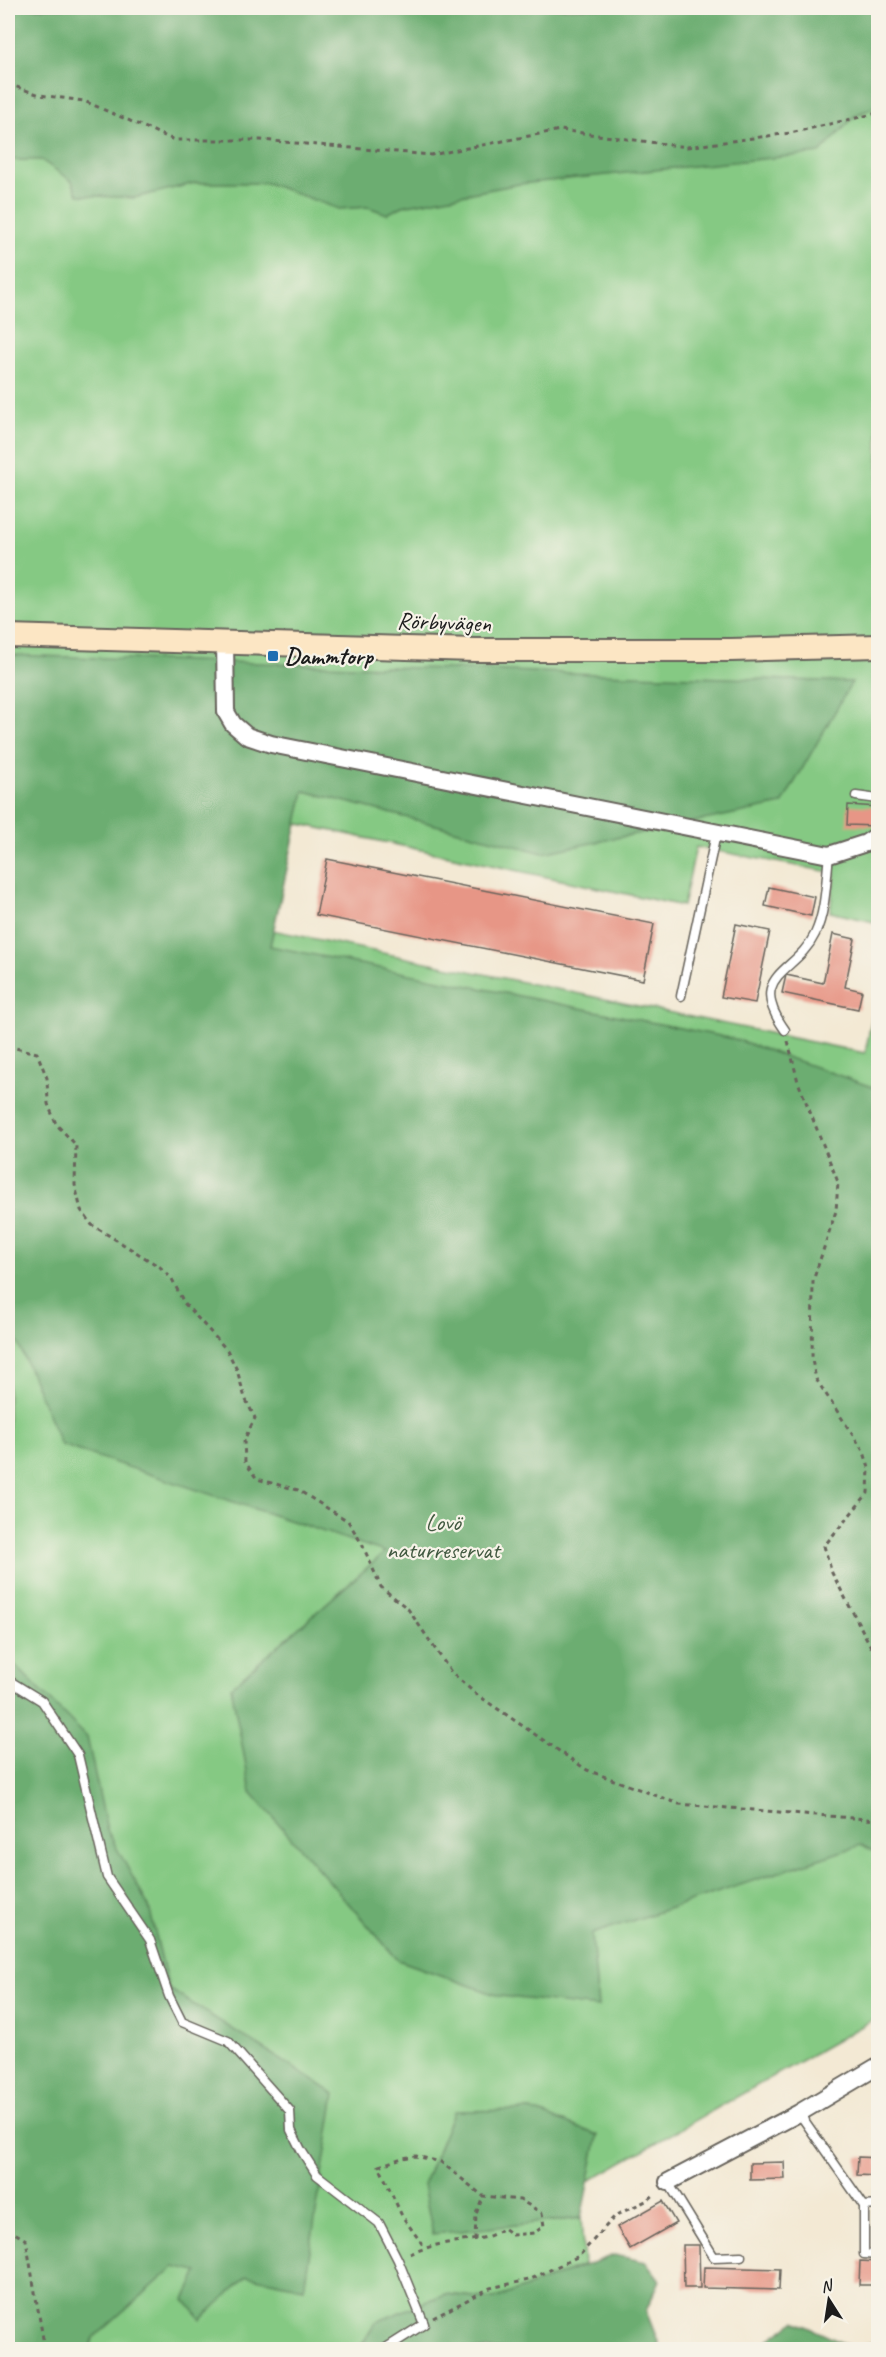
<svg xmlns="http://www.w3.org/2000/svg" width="886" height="2357" font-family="Caveat,sans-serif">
	<rect width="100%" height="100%" fill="#f7f3e8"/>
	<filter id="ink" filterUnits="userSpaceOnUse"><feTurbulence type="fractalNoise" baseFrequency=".0167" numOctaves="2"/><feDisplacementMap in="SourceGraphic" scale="12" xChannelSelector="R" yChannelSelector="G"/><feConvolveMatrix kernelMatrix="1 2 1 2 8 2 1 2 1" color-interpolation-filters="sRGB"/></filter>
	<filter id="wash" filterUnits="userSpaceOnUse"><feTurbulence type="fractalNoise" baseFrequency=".008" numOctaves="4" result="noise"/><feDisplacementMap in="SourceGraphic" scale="24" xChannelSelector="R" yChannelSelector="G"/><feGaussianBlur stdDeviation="1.35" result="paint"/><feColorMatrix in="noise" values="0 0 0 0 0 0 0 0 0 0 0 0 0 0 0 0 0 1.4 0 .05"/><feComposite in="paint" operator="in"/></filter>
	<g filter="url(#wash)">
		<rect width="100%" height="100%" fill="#f3e9d4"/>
		<!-- green -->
		<polygon fill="#85c983" stroke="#507250" stroke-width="1.5" points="8,8 878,8 878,923 830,912 835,873 696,847 683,906 295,823 272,930 865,1053 878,989 878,2017 511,2225 581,2218 584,2265 530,2287 494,2299 445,2294 376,2322 359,2349 8,2350"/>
		<!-- forest -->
		<g fill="#6cad71" stroke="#446446" stroke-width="1.5">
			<polygon points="8,8 878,8 878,106 856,115 820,153 519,184 403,206 387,214 368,207 339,209 267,183 195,183 134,198 78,195 72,181 41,160 8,160"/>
			<polygon points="8,655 852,682 782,804 543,853 304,791 270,946 735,1039 878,1089 878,1854 861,1845 592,1934 598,2007 499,1996 398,1960 251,1792 231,1687 385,1552 61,1445 8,1319"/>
			<polygon points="8,1658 87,1737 107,1830 149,1907 169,1989 335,2094 304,2288 247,2276 201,2320 185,2300 198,2272 174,2267 94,2338 89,2349 8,2349"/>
			<polygon points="531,2110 598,2135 581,2218 433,2234 423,2185 454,2111"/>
			<polygon points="614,2255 646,2262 660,2280 646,2311 661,2349 359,2350 376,2322 445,2294 494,2299"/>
			<polygon points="795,2321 851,2347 878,2342 878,2349 756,2349"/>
		</g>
		<g id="blocks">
			<!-- building -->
			<g fill="#e79686">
				<polygon points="848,805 878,807 877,826 847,825"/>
				<polygon points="327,859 654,924 643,980 316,915"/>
				<polygon points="769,887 815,897 811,916 765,906"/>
				<polygon points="736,924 770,931 755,1003 721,997"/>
				<polygon points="833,934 855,939 845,987 862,991 858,1009 782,993 786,975 823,983"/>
				<polygon points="858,2157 878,2158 878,2176 857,2175"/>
				<polygon points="784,2162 785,2179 750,2180 750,2163"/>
				<polygon points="663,2201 676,2223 630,2249 617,2227"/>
				<polygon points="683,2245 699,2245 700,2288 684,2288"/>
				<polygon points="860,2261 878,2262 878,2285 859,2285"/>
				<polygon points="704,2267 780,2269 779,2290 703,2288"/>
			</g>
		</g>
	</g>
	<g filter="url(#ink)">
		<use href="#blocks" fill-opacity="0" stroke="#67645c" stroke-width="1.5"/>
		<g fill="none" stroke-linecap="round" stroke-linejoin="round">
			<defs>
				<g id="lane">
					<polyline points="856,796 878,799"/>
					<polyline points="681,996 716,834"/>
					<path d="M785 1030C745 974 796 974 815 934 826 911 826 880 829 855"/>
					<polyline points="8,1680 42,1701 78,1755 107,1877 150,1940 169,1996 182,2022 228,2041 290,2111 291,2130 301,2150 317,2175 379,2223 398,2260 424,2324 383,2350"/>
					<polyline points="799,2113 864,2206 864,2254 878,2255"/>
					<polyline points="668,2182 714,2257 741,2256"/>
					<polyline points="864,2206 878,2205"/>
				</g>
				<g id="street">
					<polyline points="225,641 226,712 233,724 247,736 271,744 829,855 866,843 878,835"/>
					<polyline points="668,2182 799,2113 878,2066"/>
				</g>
				<polyline id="secondary" points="8,636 474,650 730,650 878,646"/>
			</defs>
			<!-- lane casing -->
			<use href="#lane" stroke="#67645c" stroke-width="11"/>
			<!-- street casing -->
			<use href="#street" stroke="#67645c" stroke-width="20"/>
			<!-- secondary casing -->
			<use href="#secondary" stroke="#67645c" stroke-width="26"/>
			<!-- path -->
			<g stroke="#67645c" stroke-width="3" stroke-dasharray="4.5 4.5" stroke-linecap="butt">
				<polyline points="8,84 40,95 84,101 174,140 261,140 431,155 560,130 687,147 790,133 878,113"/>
				<polyline points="788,1041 798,1082 838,1182 836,1211 813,1281 812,1360 816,1379 864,1452 869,1468 868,1493 824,1546 832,1573 878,1660"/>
				<polyline points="8,1051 15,1048 37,1053 47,1078 48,1104 56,1124 76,1145 75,1185 81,1210 92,1225 160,1267 172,1279 184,1303 227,1350 237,1370 245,1398 255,1418 244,1440 245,1462 257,1479 298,1490 348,1521 362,1544 381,1587 408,1609 451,1672 476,1694 587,1770 679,1804 878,1820"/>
				<polyline points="8,2229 26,2240 45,2350"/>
				<polyline points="475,2240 476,2214 483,2196"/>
				<path d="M410 2254C422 2249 434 2245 447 2243 469 2239 485 2242 503 2228L512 2235 534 2233 544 2226 542 2213 520 2200 483 2196 441 2162 416 2156 402 2158 379 2166 402 2216 425 2248"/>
				<polyline points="433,2318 490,2288 529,2280 579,2256 616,2215 648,2200 656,2193"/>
			</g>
			<!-- lane -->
			<use href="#lane" stroke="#fff" stroke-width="8"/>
			<!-- street -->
			<use href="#street" stroke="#fff" stroke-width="16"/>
			<!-- secondary -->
			<use href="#secondary" stroke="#fce6c4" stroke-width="22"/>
		</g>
	</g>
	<!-- markers -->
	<rect fill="#1f6fb2" stroke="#f7f3e8" stroke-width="2" x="267" y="650" width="12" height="12" rx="3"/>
	<g text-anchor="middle" stroke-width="4.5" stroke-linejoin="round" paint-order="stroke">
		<!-- street labels -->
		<g font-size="24" fill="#1c1c1c" stroke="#f7f3e8">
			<text transform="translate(444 622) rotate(2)" y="8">Rörbyvägen</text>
		</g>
		<!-- poi labels -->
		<g font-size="24" font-weight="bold" fill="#1c1c1c" stroke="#f7f3e8" text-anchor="start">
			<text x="285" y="664">Dammtorp</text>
		</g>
		<!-- park labels -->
		<g font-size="24" fill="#415940" stroke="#f7f3e8">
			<text x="443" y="1530">Lovö<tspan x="443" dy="28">naturreservat</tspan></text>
		</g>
	</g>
	<!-- margin -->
	<rect width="886" height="2357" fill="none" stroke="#f7f3e8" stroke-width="30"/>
	<!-- north arrow -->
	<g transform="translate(829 2300) rotate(348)" stroke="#f7f3e8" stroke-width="4.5" paint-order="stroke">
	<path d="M0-4.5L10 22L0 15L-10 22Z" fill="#1c1c1c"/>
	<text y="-9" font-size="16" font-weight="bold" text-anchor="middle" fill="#1c1c1c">N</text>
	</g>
</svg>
